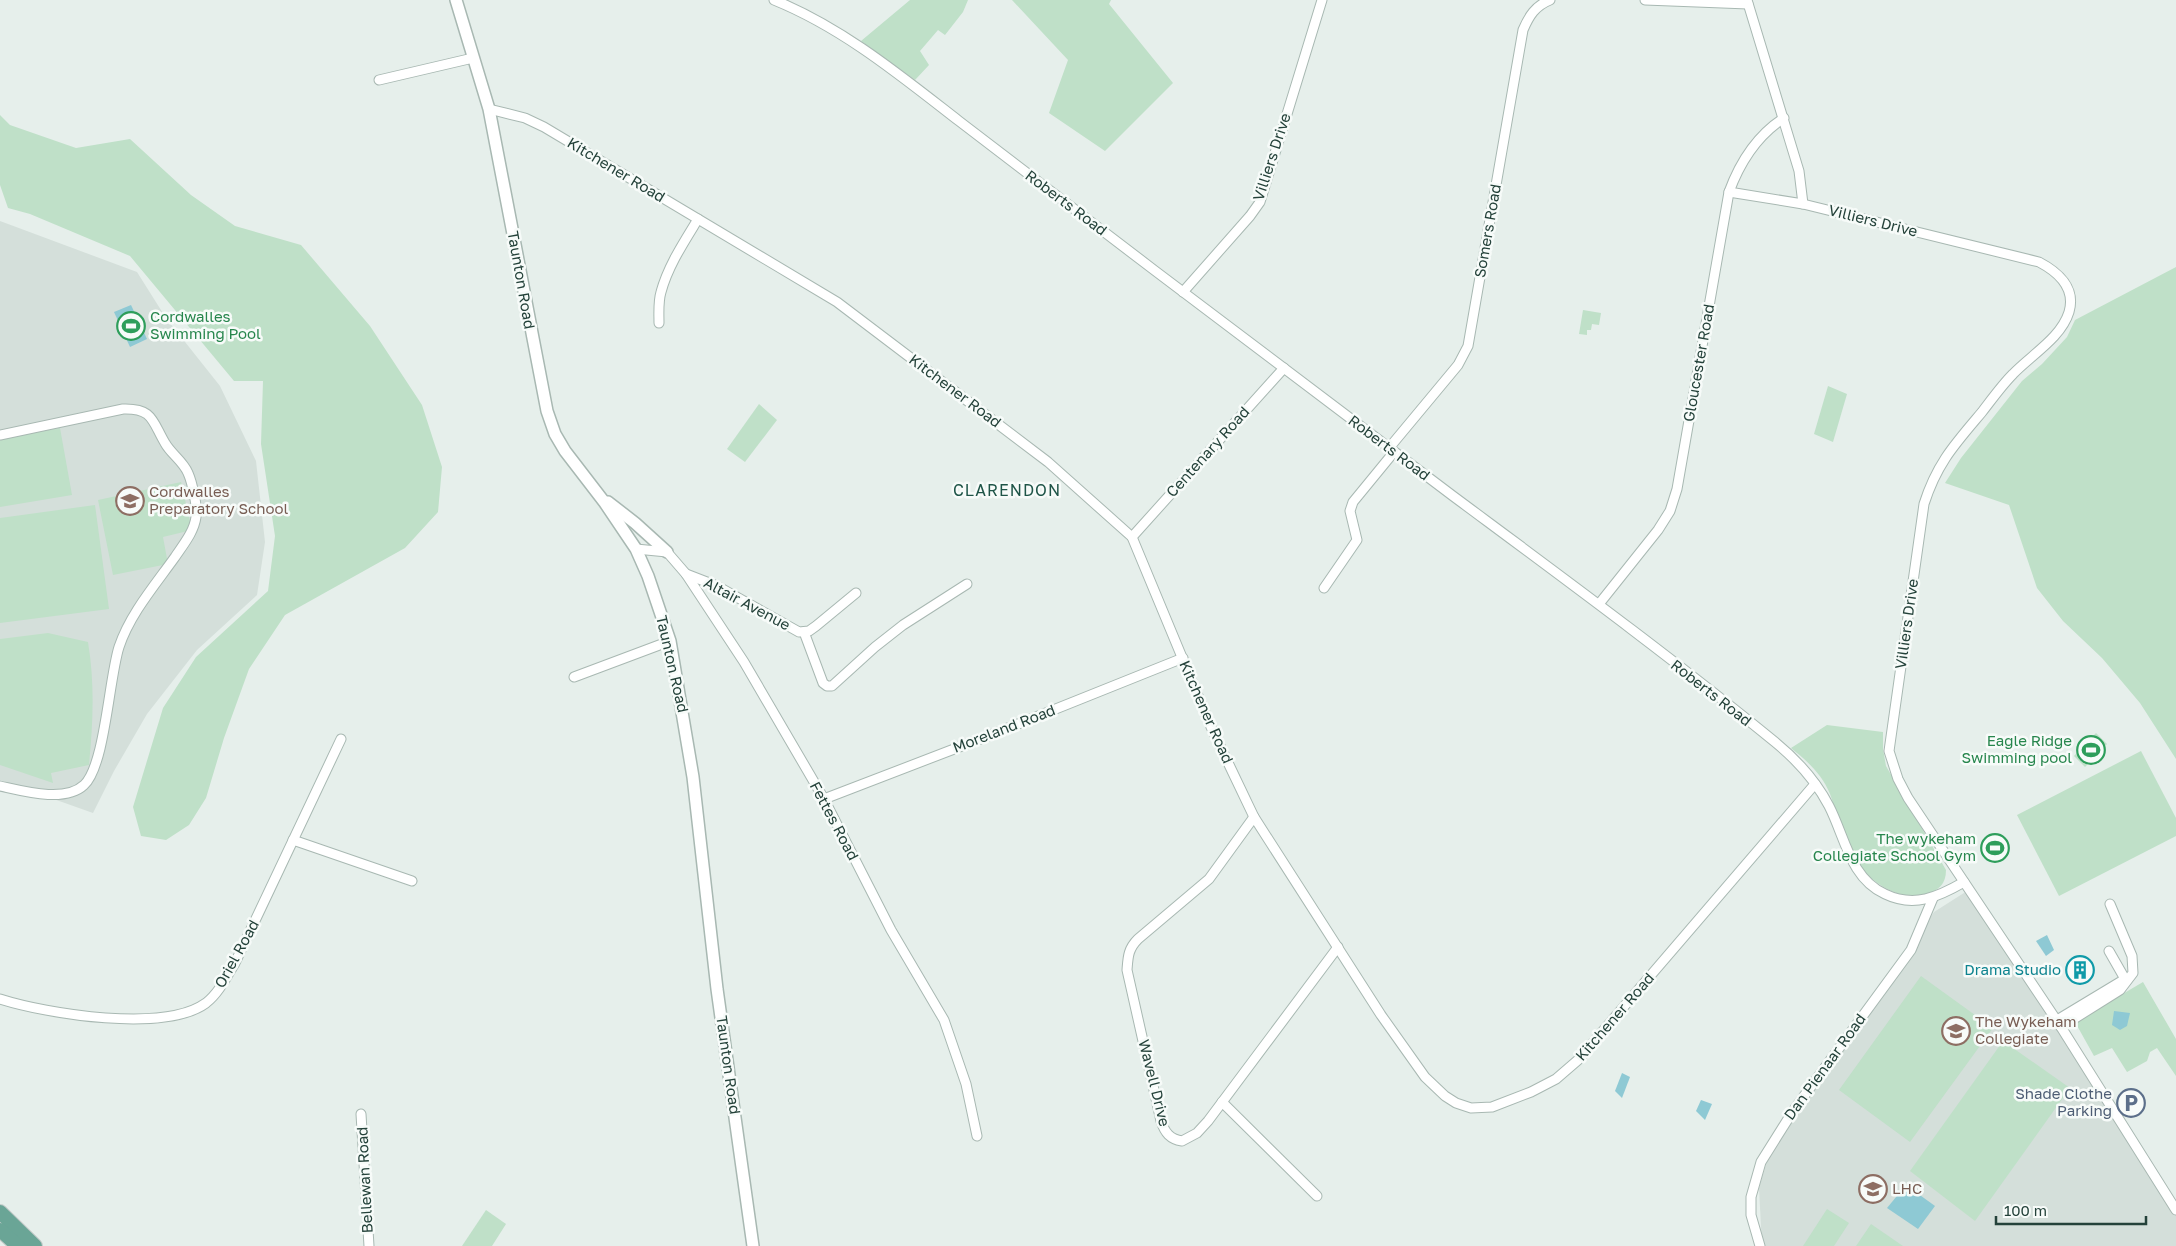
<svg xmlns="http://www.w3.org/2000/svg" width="2176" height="1246" font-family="'Golos Text',sans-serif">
	<rect width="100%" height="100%" fill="#e6efeb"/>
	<!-- built -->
	<g fill="#d4dfda">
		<polygon points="0,221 137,272 166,318 220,386 256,461 265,542 257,595 197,650 147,714 114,771 93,813 0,780"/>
		<polygon points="1967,891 2176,1211 2176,1246 1762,1246 1759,1188 1770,1151 1934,912"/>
	</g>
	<!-- green -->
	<g fill="#bfe0c8">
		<polygon points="910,0 968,0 963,12 945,35 938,30 920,51 929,65 915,80 861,41"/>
		<polygon points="1012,0 1111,0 1109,4 1173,83 1105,151 1049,113 1068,60"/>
		<polygon points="0,115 10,125 76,148 130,139 191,195 235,226 301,245 370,326 422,405 442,467 438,512 405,548 285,615 249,669 224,738 206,798 189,825 166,840 141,836 133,807 163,708 196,657 268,591 275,536 261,444 263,381 234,381 130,256 30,214 8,208 0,185"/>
		<polygon points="2176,267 2176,759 2140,703 2102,658 2063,621 2037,588 2009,505 1945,483 1961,458 2022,381 2042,364 2067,337 2075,320"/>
		<polygon points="1583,310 1601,313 1599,325 1592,324 1591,330 1587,330 1587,335 1579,334"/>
		<polygon points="1828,386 1847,394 1833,442 1814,434"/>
		<polygon points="759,404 777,420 745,462 727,449"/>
		<polygon points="60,428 72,495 0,507 0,438"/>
		<polygon points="181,482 192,530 163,537 168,564 113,575 98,500"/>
		<polygon points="95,505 109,609 0,623 0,518"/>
		<path d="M48 633 88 642C95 684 93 723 89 765L51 773 53 783 0 765V639Z"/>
		<path d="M1827 725 1883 732V749L1886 766 1946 870C1946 884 1939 890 1927 894 1915 899 1905 897 1894 892 1859 878 1849 849 1837 816 1834 809 1833 801 1830 794 1822 774 1807 761 1791 748Z"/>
		<polygon points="2096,733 2107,744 2085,767 2074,756"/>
		<polygon points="2141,751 2176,818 2176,836 2059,896 2017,815"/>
		<polygon points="1921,976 1993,1028 1910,1142 1839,1090"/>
		<polygon points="2143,982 2176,1039 2176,1076 2157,1048 2150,1052 2147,1061 2127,1072 2112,1048 2094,1056 2075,1022"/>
		<polygon points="2003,1041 2070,1088 1975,1221 1910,1171"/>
		<polygon points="1827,1209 1849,1223 1834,1246 1803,1246"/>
		<polygon points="486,1210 506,1224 492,1246 462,1246"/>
		<polygon points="1871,1224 1903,1246 1856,1246"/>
	</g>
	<!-- water -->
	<g fill="#8ec9d4">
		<polygon points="131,305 147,339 130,347 114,312"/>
		<polygon points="2047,935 2054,950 2046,956 2036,941"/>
		<polygon points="2114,1011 2130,1013 2127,1026 2120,1030 2112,1025"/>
		<polygon points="1622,1073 1630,1077 1622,1098 1615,1091"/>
		<polygon points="1701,1100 1712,1104 1705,1120 1696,1111"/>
		<polygon points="1906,1185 1935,1206 1918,1229 1887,1208"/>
	</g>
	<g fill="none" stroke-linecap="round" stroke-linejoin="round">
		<defs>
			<g id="minor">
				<path d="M774 0C843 28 901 76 959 121 1024 171 1089 220 1154 270 1253 346 1353 421 1453 496 1562 577 1671 657 1775 742 1797 760 1816 781 1829 806 1845 837 1850 878 1885 894 1914 908 1938 897 1964 882"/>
				<polyline points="1645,0 1748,4"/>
				<polyline points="1747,0 1799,171 1803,204"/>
				<polyline points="379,80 473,58"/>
				<polyline points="489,109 525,118 544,127 837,302 1048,462 1132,537 1211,727 1254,817 1381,1015 1425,1077 1445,1096 1456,1103 1471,1108 1492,1107 1531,1092 1556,1079 1578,1060 1815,784"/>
				<path d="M1729 192 1803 204 2039 262C2058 272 2076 288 2069 312 2061 338 2031 355 2013 374 2002 385 1992 399 1982 412 1955 444 1937 463 1924 504L1889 751 1898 779 1908 798 2061 1027 2176 1210"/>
				<polyline points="1183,292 1250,216 1260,202 1322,0"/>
				<path d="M659 323C659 313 658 302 661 292 668 266 684 242 698 219"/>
				<path d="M0 435 123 409C153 408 152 421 165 443 171 454 183 461 188 473 192 482 198 508 196 517 194 532 183 545 175 557 155 585 130 614 119 647 109 678 105 766 84 785 65 803 23 791 0 786"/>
				<path d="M1389 448 1458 365 1468 346 1523 30C1529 16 1535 6 1550 0"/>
				<polyline points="1132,537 1284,368"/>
				<polyline points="636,549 667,552 686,574 744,662 824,799 891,930 944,1020 966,1084 977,1136"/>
				<polyline points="686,574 717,586 799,632 809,631 816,626 856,593"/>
				<polyline points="1324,588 1357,540 1350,511 1353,502 1394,452"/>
				<path d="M1599 604 1658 530 1670 511 1677 489 1729 192C1740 162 1756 136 1784 118"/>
				<polyline points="804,632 823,683 827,686 832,686 875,647 903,625 967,584"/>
				<polyline points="574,677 670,641"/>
				<polyline points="824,799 988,736 1183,658"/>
				<path d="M1254 817 1209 879 1138 939C1128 949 1128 957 1127 970L1161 1121C1165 1133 1170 1139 1182 1141L1197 1133 1208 1121 1338 947"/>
				<polyline points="293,840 412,881"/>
				<path d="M0 999C47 1014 165 1033 206 1003 219 993 227 976 235 963L341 739"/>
				<polyline points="2057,1020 2125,979 2109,951"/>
				<polyline points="2061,1027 2120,990 2133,973 2132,956 2110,904"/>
				<polyline points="1222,1102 1317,1196"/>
				<polyline points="361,1114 369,1246"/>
				<polyline points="1760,1246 1751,1215 1751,1197 1761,1162 1793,1111 1911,950 1933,898"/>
			</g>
			<g id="tertiary">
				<polyline points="456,0 489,109 547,411 555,434 565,451 605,503 636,549 648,576 670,641 693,777 717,989 753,1246"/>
				<polyline points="608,502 635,523 667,552"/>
			</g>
			<g id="primary">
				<polyline points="0,1212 35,1246"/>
				<polyline points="0,1230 18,1246"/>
			</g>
		</defs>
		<!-- minor casing -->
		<use href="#minor" stroke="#a8b8b2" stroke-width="11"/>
		<!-- tertiary casing -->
		<use href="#tertiary" stroke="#a8b8b2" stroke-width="14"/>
		<!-- primary casing -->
		<use href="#primary" stroke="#c2cac8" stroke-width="16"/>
		<!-- minor -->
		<use href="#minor" stroke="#fff" stroke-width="9"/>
		<!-- tertiary -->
		<use href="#tertiary" stroke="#fff" stroke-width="11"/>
		<!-- primary -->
		<use href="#primary" stroke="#6aa596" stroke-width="14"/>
	</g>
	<!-- icons -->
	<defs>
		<symbol id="stadium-ring" viewBox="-11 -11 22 22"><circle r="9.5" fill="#f7fbf9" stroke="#2e9e5b" stroke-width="1.5"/><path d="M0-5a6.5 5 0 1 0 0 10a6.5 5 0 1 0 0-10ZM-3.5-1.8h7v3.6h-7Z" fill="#2e9e5b"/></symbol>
		<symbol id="school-ring" viewBox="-11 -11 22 22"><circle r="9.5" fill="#f7fbf9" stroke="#8d6e63" stroke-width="1.5"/><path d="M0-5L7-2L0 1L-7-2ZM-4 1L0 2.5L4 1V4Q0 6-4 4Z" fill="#8d6e63"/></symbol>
		<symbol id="building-ring" viewBox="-11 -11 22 22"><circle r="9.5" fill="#f7fbf9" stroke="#0f9aa8" stroke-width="1.5"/><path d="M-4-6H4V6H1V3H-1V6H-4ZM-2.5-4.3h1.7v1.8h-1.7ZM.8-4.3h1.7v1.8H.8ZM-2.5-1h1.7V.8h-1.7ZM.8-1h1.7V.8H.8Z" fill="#0f9aa8"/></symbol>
		<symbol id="parking-ring" viewBox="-11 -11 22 22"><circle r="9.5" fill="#f7fbf9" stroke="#5c6f8a" stroke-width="1.5"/><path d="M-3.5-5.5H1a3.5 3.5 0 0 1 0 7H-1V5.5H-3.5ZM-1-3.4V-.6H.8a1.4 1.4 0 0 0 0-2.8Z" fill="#5c6f8a"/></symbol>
	</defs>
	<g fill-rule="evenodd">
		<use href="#stadium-ring" x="115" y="310" width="32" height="32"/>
		<use href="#school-ring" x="114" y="485" width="32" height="32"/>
		<use href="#stadium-ring" x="2075" y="734" width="32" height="32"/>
		<use href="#stadium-ring" x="1979" y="832" width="32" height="32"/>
		<use href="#building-ring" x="2064" y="954" width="32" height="32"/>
		<use href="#school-ring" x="1940" y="1015" width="32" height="32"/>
		<use href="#parking-ring" x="2115" y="1087" width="32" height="32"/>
		<use href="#school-ring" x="1857" y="1173" width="32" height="32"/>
	</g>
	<g text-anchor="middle" stroke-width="5" stroke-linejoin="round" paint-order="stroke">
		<!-- street labels -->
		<g font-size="15" fill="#24423a" stroke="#f7fbf9">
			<text transform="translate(1272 157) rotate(-72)" y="5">Villiers Drive</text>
			<text transform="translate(616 170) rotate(31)" y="5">Kitchener Road</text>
			<text transform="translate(1066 203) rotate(37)" y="5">Roberts Road</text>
			<text transform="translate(1873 221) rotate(14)" y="5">Villiers Drive</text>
			<text transform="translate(1488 231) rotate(-80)" y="5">Somers Road</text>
			<text transform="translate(521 280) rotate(80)" y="5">Taunton Road</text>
			<text transform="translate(1699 363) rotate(-80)" y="5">Gloucester Road</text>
			<text transform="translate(955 391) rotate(37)" y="5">Kitchener Road</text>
			<text transform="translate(1389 448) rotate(37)" y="5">Roberts Road</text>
			<text transform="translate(1208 452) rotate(-48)" y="5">Centenary Road</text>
			<text transform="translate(747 604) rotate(28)" y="5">Altair Avenue</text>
			<text transform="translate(1907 624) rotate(-82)" y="5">Villiers Drive</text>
			<text transform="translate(672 664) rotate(77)" y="5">Taunton Road</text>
			<text transform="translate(1711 693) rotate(38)" y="5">Roberts Road</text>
			<text transform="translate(1206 712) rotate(66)" y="5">Kitchener Road</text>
			<text transform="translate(1004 729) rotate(-21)" y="5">Moreland Road</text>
			<text transform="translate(834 821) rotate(62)" y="5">Fettes Road</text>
			<text transform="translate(237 954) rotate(-61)" y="5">Oriel Road</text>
			<text transform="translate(1615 1017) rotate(-49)" y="5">Kitchener Road</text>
			<text transform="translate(728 1065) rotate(82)" y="5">Taunton Road</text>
			<text transform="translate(1825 1067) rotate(-54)" y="5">Dan Pienaar Road</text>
			<text transform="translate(1154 1083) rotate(76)" y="5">Wavell Drive</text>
			<text transform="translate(365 1180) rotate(-93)" y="5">Bellewan Road</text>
		</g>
		<!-- leisure labels -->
		<g font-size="15" fill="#27864d" stroke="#f7fbf9" text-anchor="end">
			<text x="150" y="322" text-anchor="start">Cordwalles<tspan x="150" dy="17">Swimming Pool</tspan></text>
			<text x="2072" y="746">Eagle Ridge<tspan x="2072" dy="17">Swimming pool</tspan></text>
			<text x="1976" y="844">The wykeham<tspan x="1976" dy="17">Collegiate School Gym</tspan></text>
		</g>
		<!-- education labels -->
		<g font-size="15" fill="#785e54" stroke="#f7fbf9" text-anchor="start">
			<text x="149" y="497">Cordwalles<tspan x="149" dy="17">Preparatory School</tspan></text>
			<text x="1975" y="1027">The Wykeham<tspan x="1975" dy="17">Collegiate</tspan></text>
			<text x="1892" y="1194">LHC</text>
		</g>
		<!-- culture labels -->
		<g font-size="15" fill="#0d838f" stroke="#f7fbf9" text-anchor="end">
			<text x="2061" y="975">Drama Studio</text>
		</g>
		<!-- service labels -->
		<g font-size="15" fill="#4e5e75" stroke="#f7fbf9" text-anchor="end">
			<text x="2112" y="1099">Shade Clothe<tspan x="2112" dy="17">Parking</tspan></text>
		</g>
		<!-- neighbourhood labels -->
		<g font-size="16" letter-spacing="1" fill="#1f5548" stroke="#f7fbf9">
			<text x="1007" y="496">CLARENDON</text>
		</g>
	</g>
	<!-- scale -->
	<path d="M1996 1216v8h150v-8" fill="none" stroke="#24423a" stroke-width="2.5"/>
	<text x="2004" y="1216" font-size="15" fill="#24423a" stroke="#f7fbf9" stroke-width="4" paint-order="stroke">100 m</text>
</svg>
